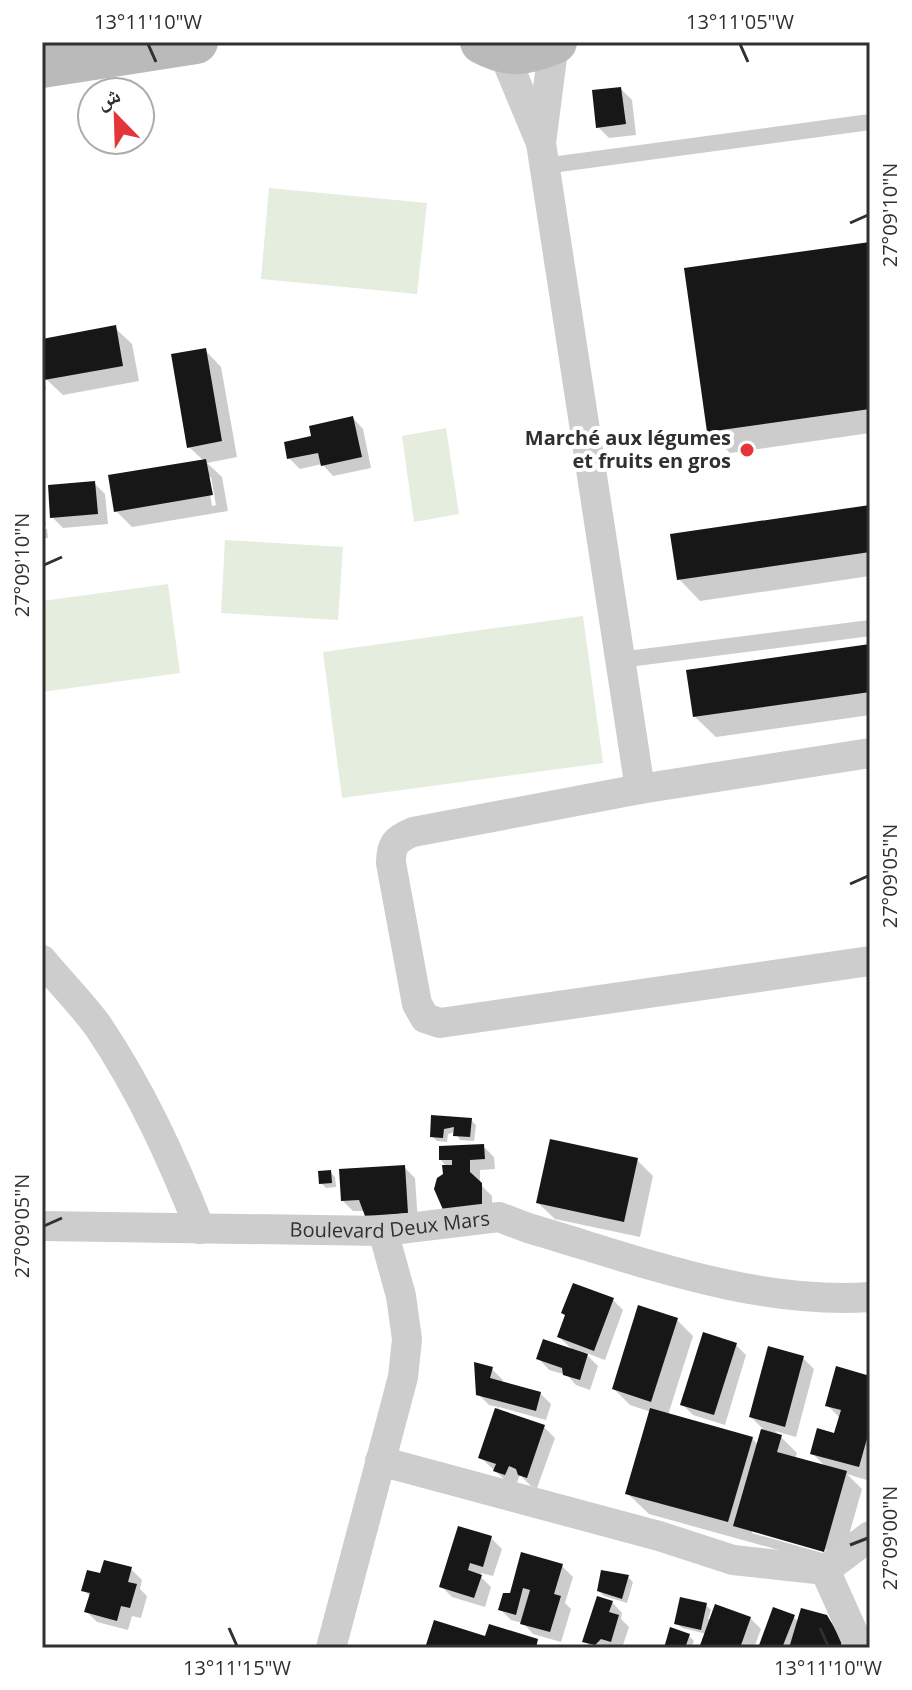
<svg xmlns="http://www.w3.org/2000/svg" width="912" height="1690" font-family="'Open Sans','Noto Naskh Arabic',sans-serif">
	<rect width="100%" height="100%" fill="#fff"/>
	<!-- green -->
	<g fill="#e5edde">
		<polygon points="269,188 427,203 417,294 261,279"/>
		<polygon points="446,428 459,514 414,522 402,436"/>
		<polygon points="225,540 343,547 338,620 221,613"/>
		<polygon points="168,584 180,673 42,692 42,601"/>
		<polygon points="583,616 603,763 342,798 323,652"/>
	</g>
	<!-- shadow -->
	<g fill="#0003" fill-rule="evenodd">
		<polygon points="621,89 632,100 636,135 609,138 598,127"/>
		<polygon points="870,244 870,433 730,453 709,432"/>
		<polygon points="115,328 132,344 139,381 63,395 44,377 46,390 42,391 42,341"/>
		<path d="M205 350 221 367 237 457 207 463 222 477 228 511 132 527 116 511 204 461 189 447ZM207 477H211L216 505 212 506Z"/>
		<polygon points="353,418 363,429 371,468 333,476 322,464 300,469 289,458 314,438"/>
		<polygon points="94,483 105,494 108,524 63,528 52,517"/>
		<polygon points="42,498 46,525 42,525"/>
		<polygon points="870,508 870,576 700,601 679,579"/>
		<polygon points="42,529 47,529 48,538 42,538"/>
		<polygon points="870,646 870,715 716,737 694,716"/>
		<polygon points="433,1117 471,1120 476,1125 474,1141 460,1140 455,1132 448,1134 447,1142 437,1141 432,1136"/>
		<polygon points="483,1146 494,1157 495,1169 480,1170 480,1184 492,1196 492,1222 441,1160"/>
		<polygon points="637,1160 653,1176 640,1237 555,1219 538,1203"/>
		<polygon points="404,1167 415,1178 418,1224 378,1226 365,1211 353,1211 343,1201"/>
		<polygon points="330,1172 335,1177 336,1187 326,1188 321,1183"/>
		<polygon points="613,1300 623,1310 605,1360 584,1352 598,1366 590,1390 576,1385 567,1375 549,1370 539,1359 574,1351 559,1337"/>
		<path d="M677 1320 693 1336 668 1415 752 1438 758 1445 763 1429 751 1417 803 1358 814 1369 796 1437 775 1431 797 1453 795 1459 827 1468 812 1453 836 1436 841 1419 827 1405 870 1378V1481L847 1474 862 1489 840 1567 649 1514 627 1493 651 1412 630 1405 614 1389ZM752 1529 834 1552 833 1556 752 1533Z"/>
		<polygon points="736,1345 746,1355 725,1425 693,1415 682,1404"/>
		<polygon points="492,1369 503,1380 502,1383 540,1393 551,1404 546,1420 499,1407 498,1411 544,1427 555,1438 537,1488 531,1486 520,1475 516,1485 506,1481 480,1457 498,1407 489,1405 478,1394"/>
		<polygon points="491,1538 502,1549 493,1576 481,1573 480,1576 491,1587 485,1607 452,1597 441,1586"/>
		<polygon points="523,1555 562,1566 573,1577 565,1603 571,1609 561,1642 533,1634 523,1623 511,1620 500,1609 511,1595"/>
		<polygon points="131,1569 142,1580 140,1589 147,1596 141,1618 132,1616 128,1630 97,1622 87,1612 91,1597 83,1590 102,1576"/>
		<polygon points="628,1577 633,1582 627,1603 604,1596 599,1591"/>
		<polygon points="612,1602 622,1613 621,1619 629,1627 622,1648 592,1648 585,1641"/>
		<polygon points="706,1605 711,1610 708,1619 750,1618 761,1629 754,1648 702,1648 707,1634 682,1628 677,1623"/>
		<polygon points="793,1617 799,1622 826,1617 843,1634 851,1648 760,1648"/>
		<polygon points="689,1636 694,1641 691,1648 666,1648"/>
	</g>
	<!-- building -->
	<g fill="#171717">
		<polygon points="621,87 626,124 596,128 592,90"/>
		<polygon points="870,242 870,409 707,432 684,268"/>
		<polygon points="116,325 123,366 44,380 42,339"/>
		<polygon points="206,348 222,441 187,448 171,354"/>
		<polygon points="353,416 362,457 321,466 318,453 287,459 284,442 311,436 309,426"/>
		<polygon points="206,459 213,495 114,512 108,475"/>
		<polygon points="95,481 98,514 50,518 48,485"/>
		<polygon points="870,505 870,552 677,580 670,534"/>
		<polygon points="870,644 870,692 693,717 686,670"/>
		<polygon points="431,1115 472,1118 470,1137 453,1136 454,1127 444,1129 443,1138 430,1137"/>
		<polygon points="550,1139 638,1158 624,1222 536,1203"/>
		<polygon points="484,1144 485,1159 470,1160 470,1172 482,1183 482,1212 444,1212 434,1189 437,1178 443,1174 442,1165 452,1165 452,1160 439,1160 439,1146"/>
		<polygon points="405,1165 408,1213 365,1216 359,1200 341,1201 339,1169"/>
		<polygon points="331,1170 332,1183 319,1184 318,1171"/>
		<polygon points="573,1283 614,1298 594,1351 557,1337 565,1315 561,1313"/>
		<polygon points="638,1305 678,1318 651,1402 612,1389"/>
		<polygon points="703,1332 737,1343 714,1415 680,1405"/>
		<polygon points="543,1339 588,1354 580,1380 563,1375 562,1368 536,1359"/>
		<polygon points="768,1346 804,1356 785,1427 749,1417"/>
		<polygon points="474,1362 493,1367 490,1378 541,1392 536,1411 476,1395"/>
		<polygon points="836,1366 870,1376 870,1428 859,1467 810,1454 817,1428 834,1433 841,1410 825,1406"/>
		<polygon points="495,1408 545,1425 527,1478 518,1475 516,1469 509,1466 505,1475 493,1471 496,1464 478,1458"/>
		<polygon points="650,1408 753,1437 728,1522 625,1494"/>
		<polygon points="761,1429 782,1435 777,1452 847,1471 824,1552 733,1526"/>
		<polygon points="458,1526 492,1536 483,1567 470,1563 468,1570 482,1575 474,1598 439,1587"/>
		<polygon points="521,1552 563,1564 554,1594 561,1596 550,1632 520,1624 530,1590 523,1588 516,1615 498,1610 503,1593 510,1593"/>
		<polygon points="104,1560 132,1567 128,1582 137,1584 130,1608 121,1606 117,1621 84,1612 90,1593 81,1591 87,1570 100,1573"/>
		<polygon points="601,1570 629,1575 622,1599 597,1591"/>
		<polygon points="597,1596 613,1601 609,1612 619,1615 611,1642 601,1639 595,1645 582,1642"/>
		<polygon points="680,1597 707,1603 701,1630 674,1624"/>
		<polygon points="715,1604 751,1617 740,1648 699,1648"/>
		<polygon points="773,1607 795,1615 782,1648 758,1648"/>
		<polygon points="801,1608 827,1615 842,1641 840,1648 789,1648"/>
		<polygon points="434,1620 485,1636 489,1624 538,1639 536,1648 425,1648"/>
		<polygon points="670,1627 690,1634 685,1648 664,1648"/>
	</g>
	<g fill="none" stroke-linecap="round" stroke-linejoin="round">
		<!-- lane -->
		<g stroke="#cdcdcd" stroke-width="16">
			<polyline points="544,166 870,122"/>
			<polyline points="620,660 870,628"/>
		</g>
		<!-- street -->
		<g stroke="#cdcdcd" stroke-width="30">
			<polyline points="503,52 541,143 640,789"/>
			<polyline points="541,143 554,42"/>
			<path d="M870 753 640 789 413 832C396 839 391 844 391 863L417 1004 425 1018 440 1023 870 961"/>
			<path d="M42 960C60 982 81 1003 98 1026 141 1090 172 1158 200 1229"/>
			<path id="s1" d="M42 1226 383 1231 499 1217 528 1228C638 1260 753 1305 870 1297"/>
			<polyline points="380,1461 659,1536 733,1560 825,1570 860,1648"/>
			<polyline points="825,1570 870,1536"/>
			<polyline points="331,1648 403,1377 407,1339 401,1296 383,1231"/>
		</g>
		<!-- secondary -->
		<g stroke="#bababa" stroke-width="44">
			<path d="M482 42C510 57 526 54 555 42"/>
			<polyline points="42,66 196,42"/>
		</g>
	</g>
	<!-- ticks -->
	<path fill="none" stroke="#303030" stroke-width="3" d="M148 44 156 62M740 44 748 62M850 223 868 215M44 565 62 557M850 884 868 876M44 1226 62 1218M850 1545 868 1538M229 1628 237 1646M820 1628 828 1646"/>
	<!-- markers -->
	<circle fill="#e43539" stroke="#fff" stroke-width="3" cx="747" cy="450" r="8"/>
	<g text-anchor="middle" stroke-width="8" stroke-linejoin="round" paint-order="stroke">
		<!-- poi labels -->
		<g font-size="20" font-weight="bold" fill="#303030" stroke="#fff" text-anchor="end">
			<text x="731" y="445">Marché aux légumes<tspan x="731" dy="23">et fruits en gros</tspan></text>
		</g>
		<!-- street labels -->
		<g font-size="20" fill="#303030" stroke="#fff">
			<text dy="7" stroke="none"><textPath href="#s1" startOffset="348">Boulevard Deux Mars</textPath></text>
		</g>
	</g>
	<!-- border -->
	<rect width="912" height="1690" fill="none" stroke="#ffffff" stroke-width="88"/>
	<!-- north arrow -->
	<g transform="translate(116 116) rotate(337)"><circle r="38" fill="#ffffff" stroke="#acacac" stroke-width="2"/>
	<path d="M0-6L14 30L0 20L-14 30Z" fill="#e43539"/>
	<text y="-12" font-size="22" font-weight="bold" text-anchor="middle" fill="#303030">ش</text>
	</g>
	<rect x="44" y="44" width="824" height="1602" fill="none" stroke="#303030" stroke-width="3"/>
	<g font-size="20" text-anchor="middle" fill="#303030">
		<text x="148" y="29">13°11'10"W</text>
		<text x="740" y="29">13°11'05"W</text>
		<text transform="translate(890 215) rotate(-90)" y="7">27°09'10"N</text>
		<text transform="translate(22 565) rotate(-90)" y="7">27°09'10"N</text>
		<text transform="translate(890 876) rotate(-90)" y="7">27°09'05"N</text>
		<text transform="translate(22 1226) rotate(-90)" y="7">27°09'05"N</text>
		<text transform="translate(890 1538) rotate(-90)" y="7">27°09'00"N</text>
		<text x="237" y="1675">13°11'15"W</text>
		<text x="828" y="1675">13°11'10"W</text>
	</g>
</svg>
